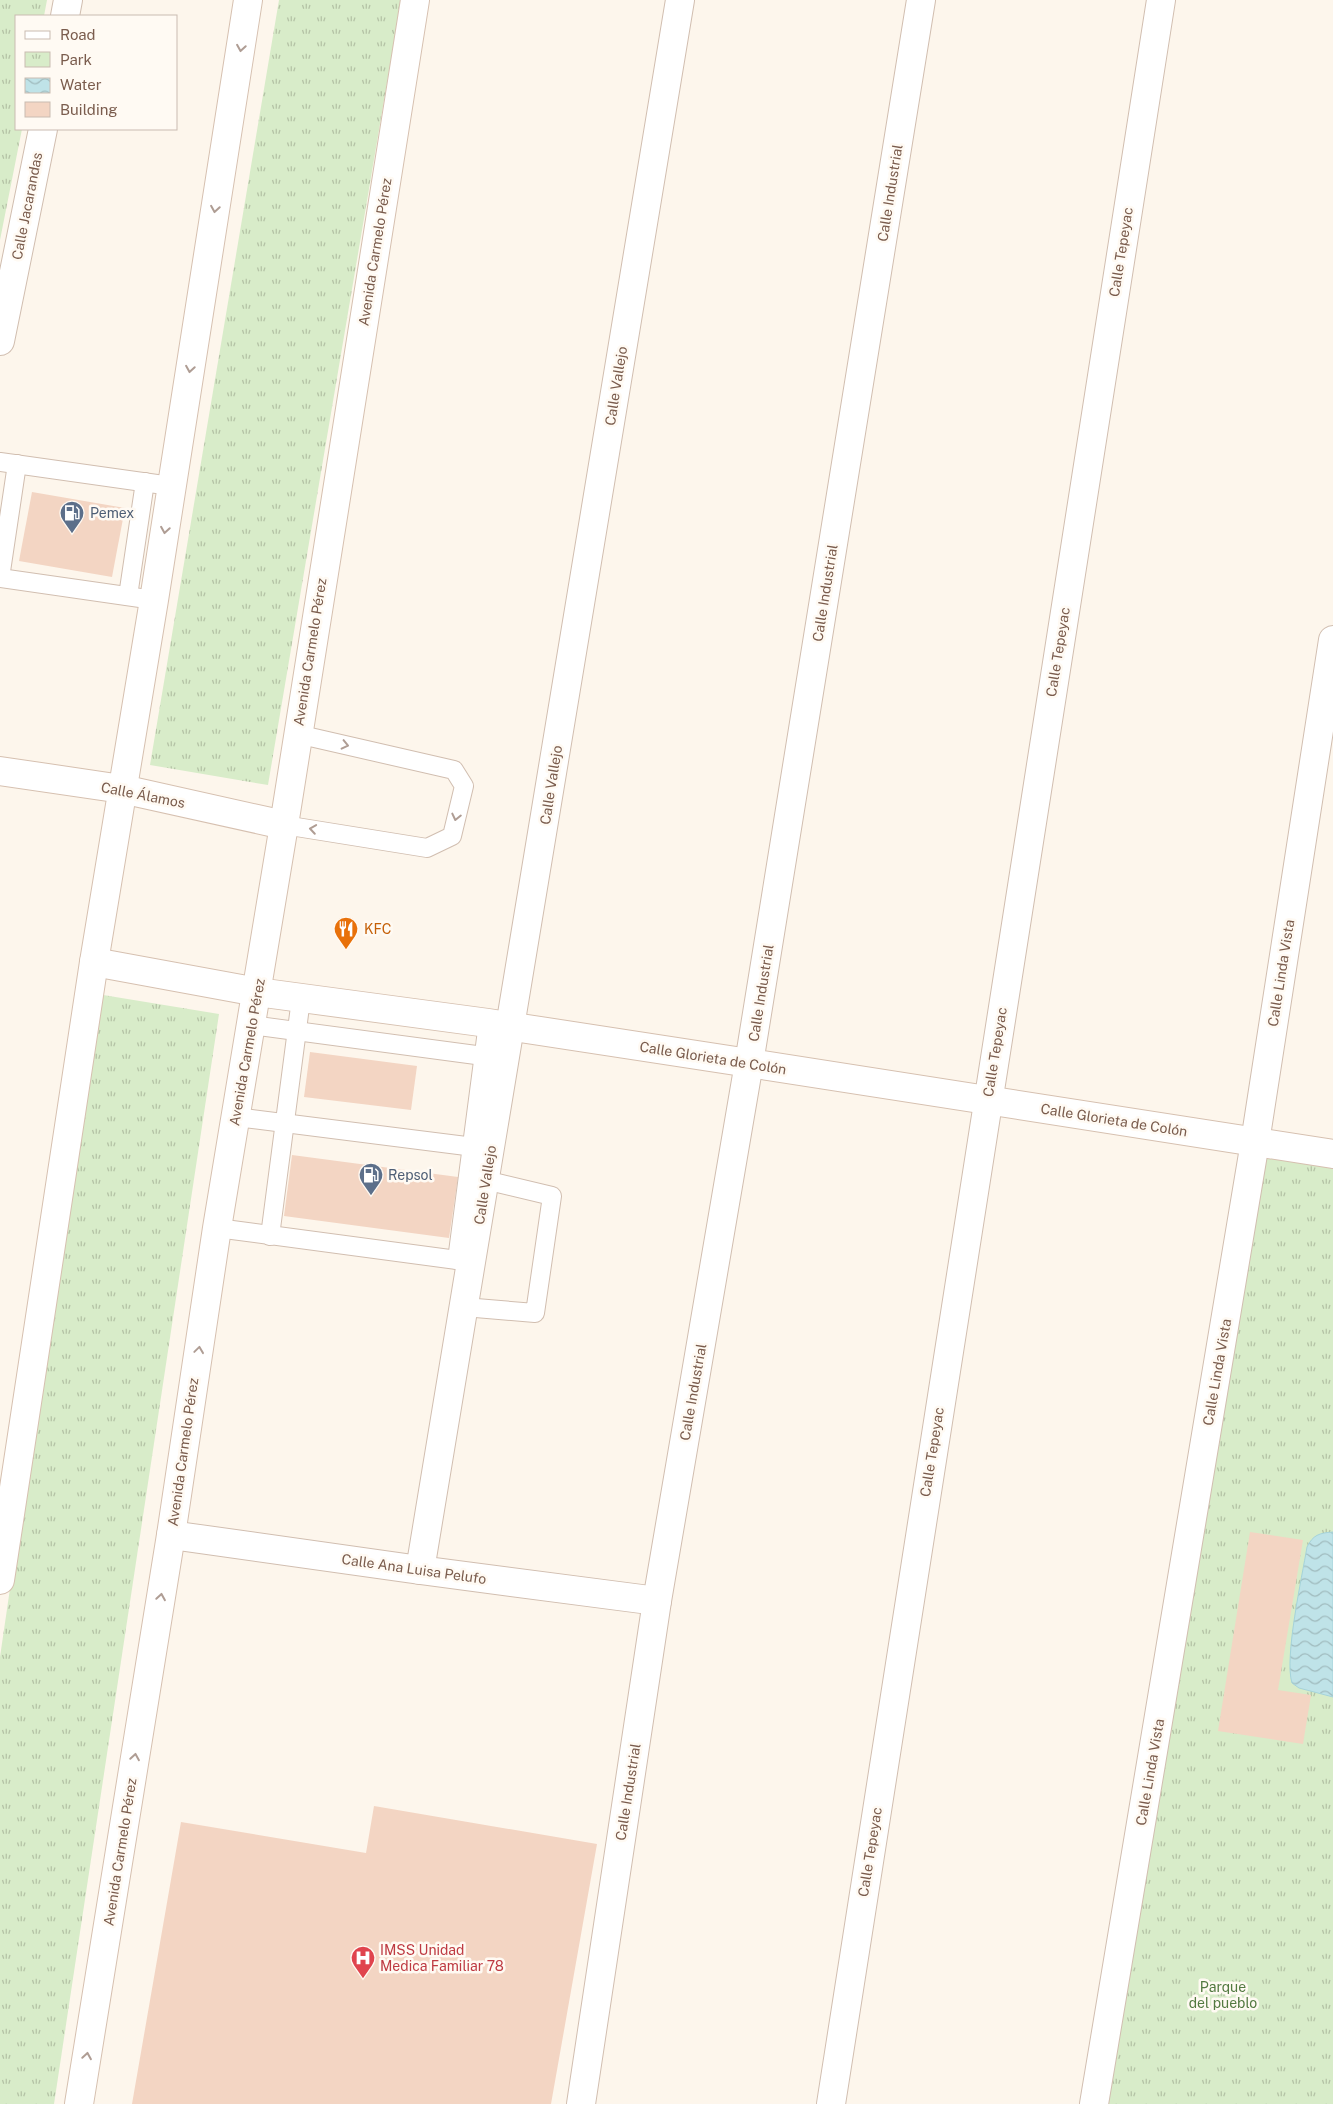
<svg xmlns="http://www.w3.org/2000/svg" width="1333" height="2104" font-family="'Public Sans',sans-serif">
	<defs>
		<pattern id="park-tufts" width="24" height="20" patternUnits="userSpaceOnUse" patternTransform="scale(1.25)"><rect width="24" height="20" fill="#d8ecc9"/><path d="M3 7l-1-3M5 7V3M7 7l1-3M15 17l-1-3M17 17v-4M19 17l1-3" fill="none" stroke="#b4c2a5"/></pattern>
		<pattern id="water-waves" width="16" height="10" patternUnits="userSpaceOnUse" patternTransform="scale(1.25)"><rect width="16" height="10" fill="#bfe3e8"/><path d="M0 5q4-4 8 0t8 0" fill="none" stroke="#a0bbbe"/></pattern>
	</defs>
	<rect width="100%" height="100%" fill="#fdf6ec"/>
	<!-- park -->
	<g fill="url(#park-tufts)">
		<polygon points="0,0 47,0 44,16 16,16 16,129 22,129 0,240"/>
		<polygon points="279,0 401,0 268,785 150,765"/>
		<polygon points="97,994 219,1014 54,2104 0,2104 0,1657"/>
		<polygon points="1255,1142 1333,1154 1333,2104 1094,2104"/>
	</g>
	<!-- water -->
	<path fill="url(#water-waves)" stroke="#a5d3da" d="M1333 1532V1697L1299 1688 1292 1683C1284 1658 1302 1577 1307 1547 1313 1535 1319 1533 1333 1532Z"/>
	<!-- building -->
	<g fill="#f3d5c3">
		<polygon points="32,492 125,508 112,577 19,561"/>
		<polygon points="310,1052 417,1066 411,1110 304,1097"/>
		<polygon points="292,1155 458,1177 449,1238 284,1216"/>
		<polygon points="1250,1532 1303,1540 1278,1690 1311,1695 1303,1744 1218,1731"/>
		<polygon points="374,1806 597,1844 551,2104 132,2104 181,1822 366,1853"/>
	</g>
	<g fill="none" stroke-linecap="round" stroke-linejoin="round">
		<defs>
			<g id="lane">
				<polyline points="0,462 171,486"/>
				<polyline points="0,578 154,600"/>
				<polyline points="0,578 17,464"/>
				<polyline points="128,596 145,482"/>
				<polyline points="284,825 427,848 452,836 464,786 454,770 297,734"/>
				<polyline points="251,1025 506,1059"/>
				<polyline points="236,1117 490,1149"/>
				<polyline points="217,1228 472,1262"/>
				<polyline points="270,1236 301,999"/>
				<polyline points="457,1260 488,1023"/>
				<polyline points="464,1307 535,1313 552,1196 485,1180"/>
			</g>
			<g id="street">
				<polyline points="65,16 68,0"/>
				<polyline points="0,341 43,129"/>
				<polyline points="171,1535 420,1570 657,1601"/>
				<polyline points="420,1570 680,0"/>
				<polyline points="581,2104 657,1601 749,1063 921,0"/>
				<polyline points="831,2104 1161,0"/>
				<polyline points="1094,2104 1255,1142 1333,640"/>
			</g>
			<g id="secondary">
				<polyline points="0,771 122,789 284,825"/>
				<polyline points="94,962 257,992 488,1023 749,1063 1333,1154"/>
				<polyline points="0,1580 94,962 154,600 248,0"/>
				<polyline points="79,2104 171,1535 217,1228 284,825 415,0"/>
			</g>
		</defs>
		<!-- lane casing -->
		<use href="#lane" stroke="#d1beb0" stroke-width="20"/>
		<!-- street casing -->
		<use href="#street" stroke="#d1beb0" stroke-width="30"/>
		<!-- secondary casing -->
		<use href="#secondary" stroke="#d6c0b0" stroke-width="30"/>
		<!-- lane -->
		<use href="#lane" stroke="#fff" stroke-width="18"/>
		<!-- street -->
		<use href="#street" stroke="#fff" stroke-width="28"/>
		<!-- secondary -->
		<use href="#secondary" stroke="#fff" stroke-width="28"/>
	</g>
	<!-- one-way arrows -->
	<defs><path id="oneway-chevron" d="M-2-3.5L2.5 0L-2 3.5" fill="none" stroke-width="1.6" stroke-linecap="round" stroke-linejoin="round" transform="scale(1.25)"/></defs>
	<g stroke="#af9d94">
		<use href="#oneway-chevron" transform="translate(241 48) rotate(99)"/>
		<use href="#oneway-chevron" transform="translate(215 209) rotate(99)"/>
		<use href="#oneway-chevron" transform="translate(190 369) rotate(99)"/>
		<use href="#oneway-chevron" transform="translate(165 530) rotate(99)"/>
		<use href="#oneway-chevron" transform="translate(345 745) rotate(13)"/>
		<use href="#oneway-chevron" transform="translate(456 817) rotate(103)"/>
		<use href="#oneway-chevron" transform="translate(313 829) rotate(-171)"/>
		<use href="#oneway-chevron" transform="translate(199 1350) rotate(-82)"/>
		<use href="#oneway-chevron" transform="translate(161 1597) rotate(-81)"/>
		<use href="#oneway-chevron" transform="translate(135 1757) rotate(-81)"/>
		<use href="#oneway-chevron" transform="translate(87 2056) rotate(-81)"/>
	</g>
	<!-- icons -->
	<defs>
		<symbol id="fuel-pin" viewBox="-11 -11 22 30"><path d="M0 17L-7.5 6A9.5 9.5 0 1 1 7.5 6Z" fill="#5c6f8a" stroke="#fffaf3"/><path d="M-5.5-6h7V0h2V4h1.3V-2.5L3-4.5l.8-.8L6-3V5H2.5V1h-1V6h-7ZM-4.2-4.7v3.2H.2V-4.7Z" fill="#fff"/></symbol>
		<symbol id="restaurant-pin" viewBox="-11 -11 22 30"><path d="M0 17L-7.5 6A9.5 9.5 0 1 1 7.5 6Z" fill="#e8710a" stroke="#fffaf3"/><path d="M-5-6h1v4h1v-4h1v4h1v-4h1v5L-1.5 .5V6h-2V.5L-5-1ZM5-6V6H3V1.5H1.5Q1.5-4 5-6Z" fill="#fff"/></symbol>
		<symbol id="hospital-pin" viewBox="-11 -11 22 30"><path d="M0 17L-7.5 6A9.5 9.5 0 1 1 7.5 6Z" fill="#e0444e" stroke="#fffaf3"/><path d="M-5-5h3v3.5h4V-5h3V5h-3V1.5h-4V5h-3Z" fill="#fff"/></symbol>
	</defs>
	<g fill-rule="evenodd">
		<use href="#fuel-pin" x="58" y="499" width="28" height="38"/>
		<use href="#restaurant-pin" x="332" y="915" width="28" height="38"/>
		<use href="#fuel-pin" x="357" y="1161" width="28" height="38"/>
		<use href="#hospital-pin" x="349" y="1944" width="28" height="38"/>
	</g>
	<g text-anchor="middle" stroke-width="5" stroke-linejoin="round" paint-order="stroke">
		<!-- street labels -->
		<g font-size="14" fill="#7a5c4d" stroke="#fffaf3">
			<text transform="translate(890 193) rotate(-81)" y="5">Calle Industrial</text>
			<text transform="translate(27 206) rotate(-79)" y="5">Calle Jacarandas</text>
			<text transform="translate(375 252) rotate(-81)" y="5">Avenida Carmelo Pérez</text>
			<text transform="translate(1121 252) rotate(-81)" y="5">Calle Tepeyac</text>
			<text transform="translate(616 386) rotate(-81)" y="5">Calle Vallejo</text>
			<text transform="translate(825 593) rotate(-81)" y="5">Calle Industrial</text>
			<text transform="translate(310 652) rotate(-81)" y="5">Avenida Carmelo Pérez</text>
			<text transform="translate(1058 652) rotate(-81)" y="5">Calle Tepeyac</text>
			<text transform="translate(551 785) rotate(-81)" y="5">Calle Vallejo</text>
			<text transform="translate(143 795) rotate(11)" y="5">Calle Álamos</text>
			<text transform="translate(1281 973) rotate(-81)" y="5">Calle Linda Vista</text>
			<text transform="translate(761 993) rotate(-81)" y="5">Calle Industrial</text>
			<text transform="translate(247 1052) rotate(-80)" y="5">Avenida Carmelo Pérez</text>
			<text transform="translate(995 1052) rotate(-81)" y="5">Calle Tepeyac</text>
			<text transform="translate(713 1058) rotate(9)" y="5">Calle Glorieta de Colón</text>
			<text transform="translate(1114 1120) rotate(9)" y="5">Calle Glorieta de Colón</text>
			<text transform="translate(485 1185) rotate(-81)" y="5">Calle Vallejo</text>
			<text transform="translate(1217 1372) rotate(-80)" y="5">Calle Linda Vista</text>
			<text transform="translate(693 1392) rotate(-80)" y="5">Calle Industrial</text>
			<text transform="translate(183 1452) rotate(-82)" y="5">Avenida Carmelo Pérez</text>
			<text transform="translate(932 1452) rotate(-81)" y="5">Calle Tepeyac</text>
			<text transform="translate(414 1569) rotate(8)" y="5">Calle Ana Luisa Pelufo</text>
			<text transform="translate(1150 1772) rotate(-80)" y="5">Calle Linda Vista</text>
			<text transform="translate(628 1792) rotate(-81)" y="5">Calle Industrial</text>
			<text transform="translate(120 1852) rotate(-81)" y="5">Avenida Carmelo Pérez</text>
			<text transform="translate(870 1852) rotate(-81)" y="5">Calle Tepeyac</text>
		</g>
		<!-- service labels -->
		<g font-size="14" fill="#4e5e75" stroke="#fffaf3" text-anchor="start">
			<text x="90" y="518">Pemex</text>
			<text x="388" y="1180">Repsol</text>
		</g>
		<!-- food labels -->
		<g font-size="14" fill="#c56008" stroke="#fffaf3" text-anchor="start">
			<text x="364" y="934">KFC</text>
		</g>
		<!-- health labels -->
		<g font-size="14" fill="#be3a42" stroke="#fffaf3" text-anchor="start">
			<text x="380" y="1955">IMSS Unidad<tspan x="380" dy="16">Medica Familiar 78</tspan></text>
		</g>
		<!-- park labels -->
		<g font-size="14" fill="#537a41" stroke="#fffaf3">
			<text x="1223" y="1992">Parque<tspan x="1223" dy="16">del pueblo</tspan></text>
		</g>
	</g>
	<!-- legend -->
	<rect x="15" y="15" width="162" height="115" fill="#fffaf3" stroke="#cabbb1"/>
	<rect x="25" y="31" width="25" height="8" fill="#ffffff" stroke="#cabbb1"/>
	<text x="60" y="40" font-size="15" fill="#7a5c4d">Road</text>
	<rect x="25" y="52" width="25" height="15" fill="url(#park-tufts)" stroke="#cabbb1"/>
	<text x="60" y="65" font-size="15" fill="#7a5c4d">Park</text>
	<rect x="25" y="78" width="25" height="15" fill="url(#water-waves)" stroke="#cabbb1"/>
	<text x="60" y="90" font-size="15" fill="#7a5c4d">Water</text>
	<rect x="25" y="102" width="25" height="15" fill="#f3d5c3" stroke="#cabbb1"/>
	<text x="60" y="115" font-size="15" fill="#7a5c4d">Building</text>
</svg>
